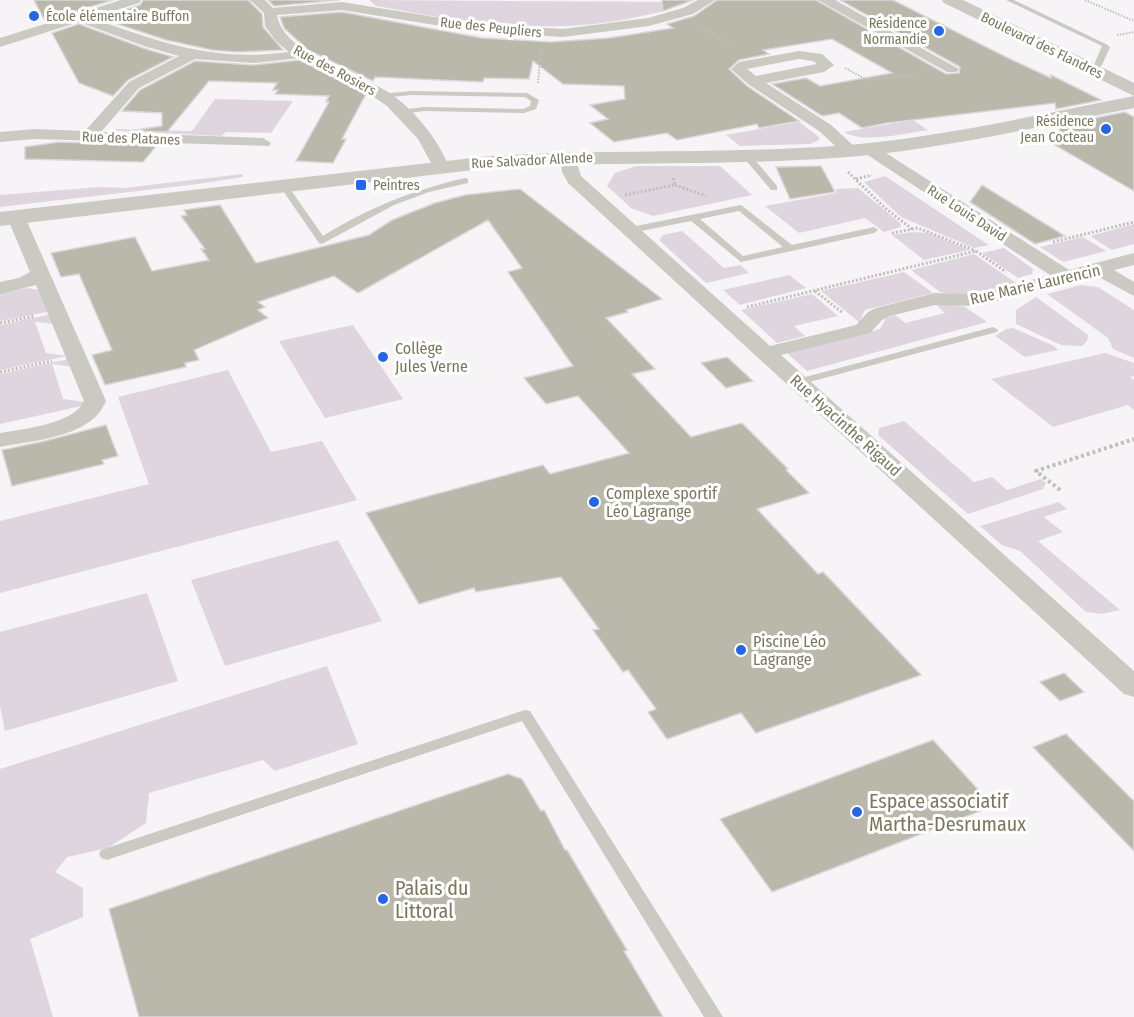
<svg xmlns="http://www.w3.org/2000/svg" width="1134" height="1017" font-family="'Fira Sans Condensed',sans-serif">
	<rect width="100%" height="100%" fill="#f6f4f7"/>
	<!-- green -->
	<g fill="#dfd5de">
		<path d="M369 0 685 2C669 11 651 14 633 18 546 36 461 22 376 6Z"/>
		<polygon points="215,99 293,101 271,133 226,132 221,136 119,131 109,129 192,131"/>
		<path d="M913 120 928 130C906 133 863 144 844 132Z"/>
		<polygon points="799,122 819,137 819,140 810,144 740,146 726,135"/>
		<polygon points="636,166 720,166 752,195 653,216 631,208 607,186 615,173"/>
		<polygon points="242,174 243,177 198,184 0,207 0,195 100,187 124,188"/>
		<polygon points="885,176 987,244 989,245 974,248 901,217 864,182"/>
		<polygon points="858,188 900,223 901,227 884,232 865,218 799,233 765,206 837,193 836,189"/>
		<polygon points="1134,224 1134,244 1112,250 1090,236"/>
		<polygon points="682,231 724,268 740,265 749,273 706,283 659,240 663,235"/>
		<polygon points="912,232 928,233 969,250 924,260 892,235"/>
		<polygon points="1083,237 1106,251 1063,262 1040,247"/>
		<polygon points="1004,248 1033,269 1032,274 1018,278 982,253"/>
		<polygon points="974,254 1016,283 966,296 940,292 911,270"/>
		<polygon points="904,272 933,293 865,310 859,322 821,291"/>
		<polygon points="789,275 806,288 740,305 723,290"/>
		<polygon points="1081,285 1098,287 1134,310 1134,358 1113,349 1108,338 1047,294"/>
		<polygon points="27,288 39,290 47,312 0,321 0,293"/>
		<polygon points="812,294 838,316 794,326 805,336 777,343 741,310"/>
		<polygon points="1036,297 1088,335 1087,341 1082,346 1061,345 1016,324 1016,310"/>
		<polygon points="943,303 965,307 987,322 807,371 787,353 880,329 886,318 895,315 905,323 945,313 936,305"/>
		<polygon points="52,314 56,324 35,322 46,353 67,356 0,370 0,325"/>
		<polygon points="353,325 403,399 325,418 279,341"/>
		<polygon points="1013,328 1054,346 1058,350 1025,357 995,336 1006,329"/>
		<polygon points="1105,353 1134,363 1134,376 1130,377 1134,380 1134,410 1128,405 1053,427 991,379"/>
		<polygon points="69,359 74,367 52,364 63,399 85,402 86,405 0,424 0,374"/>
		<polygon points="228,370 271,452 322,441 357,500 0,593 0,521 149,484 118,397"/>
		<polygon points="904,421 974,482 992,477 1007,490 1041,479 1046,483 1043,489 968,514 878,435 879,428"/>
		<polygon points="1059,502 1067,509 1044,517 1063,532 1038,541 1120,610 1102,614 1086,612 1020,551 1002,545 980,526"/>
		<polygon points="338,540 382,621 225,666 191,580"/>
		<polygon points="147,593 178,681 5,731 0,706 0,632"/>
		<polygon points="327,666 358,744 275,771 263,760 149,793 146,823 108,848 67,857 55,872 83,888 83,917 30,939 53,1017 0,1017 0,769"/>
	</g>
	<!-- building -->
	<g fill="#bab8ab" stroke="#d8d7d9" stroke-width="1.5">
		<polygon points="34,0 113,0 45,21"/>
		<polygon points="143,0 248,0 262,14 263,27 283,50 236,52 212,50 166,40 99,18 140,5"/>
		<polygon points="268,0 339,0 274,6"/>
		<polygon points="662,0 693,0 663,11"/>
		<polygon points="717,0 816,0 946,74 959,73 960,67 840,0 893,0 1006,57 1051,78 1051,75 1101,100 1056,109 1055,103 887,123 862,128 839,113 822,116 772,84 806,78 820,86 892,73 832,39 763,50 769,54 739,60 729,69 747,86 799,121 759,128 757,124 677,140 667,133 614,142 590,123 608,119 590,105 625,99 624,86 563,84 533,61 529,79 484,78 483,82 375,77 373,81 308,50 284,28 280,17 342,12 482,38 551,42 609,38 673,28 667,24 694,16"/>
		<polygon points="79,24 143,48 173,57 128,80 113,96 79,83 52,33"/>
		<polygon points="300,60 366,94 342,139 346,139 333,163 296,161 329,102 326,102 329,96 275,94 278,90 273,90 277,83 209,81 167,132 129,131 162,126 162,113 122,111 140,90 195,61 253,65"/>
		<polygon points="1125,112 1134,117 1134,191 1041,137 1060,133 1059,125"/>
		<polygon points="59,142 157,145 143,162 25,159 25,147"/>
		<polygon points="821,166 835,192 790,199 776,167"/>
		<polygon points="982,185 1065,236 1035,244 970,202"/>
		<polygon points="520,189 662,299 626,310 628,312 606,318 655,369 632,374 691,437 742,423 788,469 786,470 809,493 757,509 818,574 823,572 921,675 756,733 741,713 667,739 648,712 656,709 628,670 623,672 593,630 599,629 561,577 476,592 474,588 419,604 366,513 543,465 550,474 629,453 578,396 546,404 524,378 573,366 508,272 522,268 488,220 358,293 334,276 258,302 265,307 258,310 268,318 194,350 199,360 185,363 186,367 105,385 92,355 112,350 79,274 61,277 51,253 135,237 152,271 209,260 201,249 205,249 181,216 187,215 184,210 220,205 256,263 369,235 392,220 435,203 465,195"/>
		<polygon points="727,357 753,381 726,388 701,363"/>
		<polygon points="106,425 118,456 102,460 104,464 12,486 2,450 45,441"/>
		<polygon points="1064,673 1084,692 1060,701 1040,682"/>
		<polygon points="1066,734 1134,801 1134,851 1033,747"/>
		<polygon points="933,740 993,806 772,892 720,819"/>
		<polygon points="508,774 522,779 541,811 544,810 565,850 567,850 613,927 627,950 624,951 663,1017 139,1017 109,909"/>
	</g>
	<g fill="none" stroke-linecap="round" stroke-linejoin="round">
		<!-- path-far2 -->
		<g stroke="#c0c0ba" stroke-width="2" stroke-dasharray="1.5 1.5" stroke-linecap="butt">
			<polyline points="1085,0 1134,21"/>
			<polyline points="702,27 736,48"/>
			<polyline points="1117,35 1134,32"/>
			<polyline points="845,68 867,80 918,74"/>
			<polyline points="538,83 541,48"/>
		</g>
		<!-- path-far1 -->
		<g stroke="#c0c0ba" stroke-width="3" stroke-dasharray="2 2" stroke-linecap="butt">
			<polyline points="848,172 885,208 912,229"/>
			<polyline points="856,179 872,175"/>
			<polyline points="675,185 706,196"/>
			<polyline points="625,195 675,185 673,177"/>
			<polyline points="892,233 918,228 976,251"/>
			<polyline points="1053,242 1134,222"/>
			<polyline points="815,291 843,313"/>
			<polyline points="747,307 976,251 1006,272"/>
			<polyline points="0,323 35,316"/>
			<polyline points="0,372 52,361"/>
		</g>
		<!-- path -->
		<polyline stroke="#c0c0ba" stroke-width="4" stroke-dasharray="3 3" stroke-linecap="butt" points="1060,490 1036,471 1134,439"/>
		<!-- service -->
		<g fill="#cac9c2" fill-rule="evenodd">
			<polygon points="1006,0 1014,0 1106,44 1110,47 1102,65 1098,67 1094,65 1102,46"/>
			<polygon points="411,91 527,93 539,100 536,109 524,113 424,111 402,114 398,112 399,110 424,107 523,109 530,106 531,101 525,97 411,95 382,98 378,96 382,94"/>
			<polygon points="744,154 750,154 777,186 777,190 771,190 744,158"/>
			<path d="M465 178 468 179V183L429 192 394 205 322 244 319 243 279 185 286 183 323 236C368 208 413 190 465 178Z"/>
			<path d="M741 205 792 245 874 227 878 230 874 233 741 262 691 221 631 233 627 230 631 227ZM739 211 783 247 743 256 700 219Z"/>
			<polygon points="993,327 998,330 997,332 798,385 793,382 794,380"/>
			<polygon points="525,710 530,711 723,1017 704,1017 522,721 107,860 101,858 99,854 101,850"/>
		</g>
		<!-- minor -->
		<g fill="#cac9c2" fill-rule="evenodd">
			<path d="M121 0H141L139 3 92 18C162 43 213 62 289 52L277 42 265 26 264 13 250 0H265L273 8 342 2 478 24 563 29 648 18 683 8 698 0H715L693 14 649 26 563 37 478 32 342 10 277 15C284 55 357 72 388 92 415 110 436 137 449 166L441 171 435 170 418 139 387 106 365 91 300 58 253 63 195 59 139 88 101 132 263 138 271 143 269 146 34 139 0 142V132L34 129 85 131 129 82 179 56 144 46 79 22 0 47V38Z"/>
			<polygon points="818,0 835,0 959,69 957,72 947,72"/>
			<path d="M799 51 822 54 834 65 824 72 766 83 831 125 856 148 858 151 856 154H844L819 131 748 84 731 69 739 62ZM799 59 813 61 817 64 756 76 747 69Z"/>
			<polygon points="869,144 875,146 1069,270 1134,253 1134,265 1114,270 1134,282 1134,296 1095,275 978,306 935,305 890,316 882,320 870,333 781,355 1134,671 1134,697 1124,694 568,183 562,172 560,157 568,152 574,154 581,176 770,346 856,325 868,312 876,308 935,293 978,294 1050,275 863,152 861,149"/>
			<path d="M16 212 22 213 25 217 106 401C91 438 34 440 0 447V433C23 429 74 424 84 401L36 285 0 294V282L19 278 30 272 7 217 10 213Z"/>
		</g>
		<!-- tertiary -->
		<g fill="#cac9c2" fill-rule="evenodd">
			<polygon points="942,0 963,0 1134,83 1134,96 944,3"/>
			<path d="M1134 96V108C1035 127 935 151 834 158 720 166 605 161 490 168L0 226V212L490 156C605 149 720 154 834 146 935 139 1035 115 1134 96Z"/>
		</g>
	</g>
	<!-- markers -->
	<g fill="#2466e8" stroke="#fff" stroke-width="2">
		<circle cx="34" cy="16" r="6"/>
		<circle cx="939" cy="31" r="6"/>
		<circle cx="1106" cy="129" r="6"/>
		<rect x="355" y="179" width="12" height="12" rx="3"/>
		<circle cx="383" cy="357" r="6"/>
		<circle cx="594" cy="502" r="6"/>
		<circle cx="741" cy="650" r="6"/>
		<circle cx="857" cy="812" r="6"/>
		<circle cx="383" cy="899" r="6"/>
	</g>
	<g text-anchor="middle" stroke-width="6" stroke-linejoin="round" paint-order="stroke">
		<!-- far-poi labels -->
		<g font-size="14" fill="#7a775d" stroke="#fff" text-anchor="start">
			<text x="46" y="21">École élémentaire Buffon</text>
			<text x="927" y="28" text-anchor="end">Résidence<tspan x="927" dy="16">Normandie</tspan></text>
			<text x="1094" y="126" text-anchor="end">Résidence<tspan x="1094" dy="16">Jean Cocteau</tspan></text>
			<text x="373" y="190">Peintres</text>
		</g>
		<!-- far-street labels -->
		<g font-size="14" fill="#7a775d" stroke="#fff">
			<text transform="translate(491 27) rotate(6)" y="5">Rue des Peupliers</text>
			<text transform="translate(1042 45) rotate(26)" y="5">Boulevard des Flandres</text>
			<text transform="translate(335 70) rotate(28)" y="5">Rue des Rosiers</text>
			<text transform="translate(131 138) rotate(2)" y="5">Rue des Platanes</text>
			<text transform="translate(532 160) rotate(-3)" y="5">Rue Salvador Allende</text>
			<text transform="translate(967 213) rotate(33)" y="5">Rue Louis David</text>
		</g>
		<!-- street labels -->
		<g font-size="16" fill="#7a775d" stroke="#fff">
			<text transform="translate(1035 284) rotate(-13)" y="6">Rue Marie Laurencin</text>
			<text transform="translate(846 425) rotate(42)" y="6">Rue Hyacinthe Rigaud</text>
		</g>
		<!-- poi labels -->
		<g font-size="16" fill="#7a775d" stroke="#fff" text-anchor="start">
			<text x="395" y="354">Collège<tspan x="395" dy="18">Jules Verne</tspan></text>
			<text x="606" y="499">Complexe sportif<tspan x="606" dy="18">Léo Lagrange</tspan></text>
			<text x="753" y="647">Piscine Léo<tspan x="753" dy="18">Lagrange</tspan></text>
		</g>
		<!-- near-poi labels -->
		<g font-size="20" fill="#7a775d" stroke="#fff" text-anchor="start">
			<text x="869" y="808">Espace associatif<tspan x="869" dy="23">Martha-Desrumaux</tspan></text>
			<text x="395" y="895">Palais du<tspan x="395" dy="23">Littoral</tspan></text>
		</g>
	</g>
</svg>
